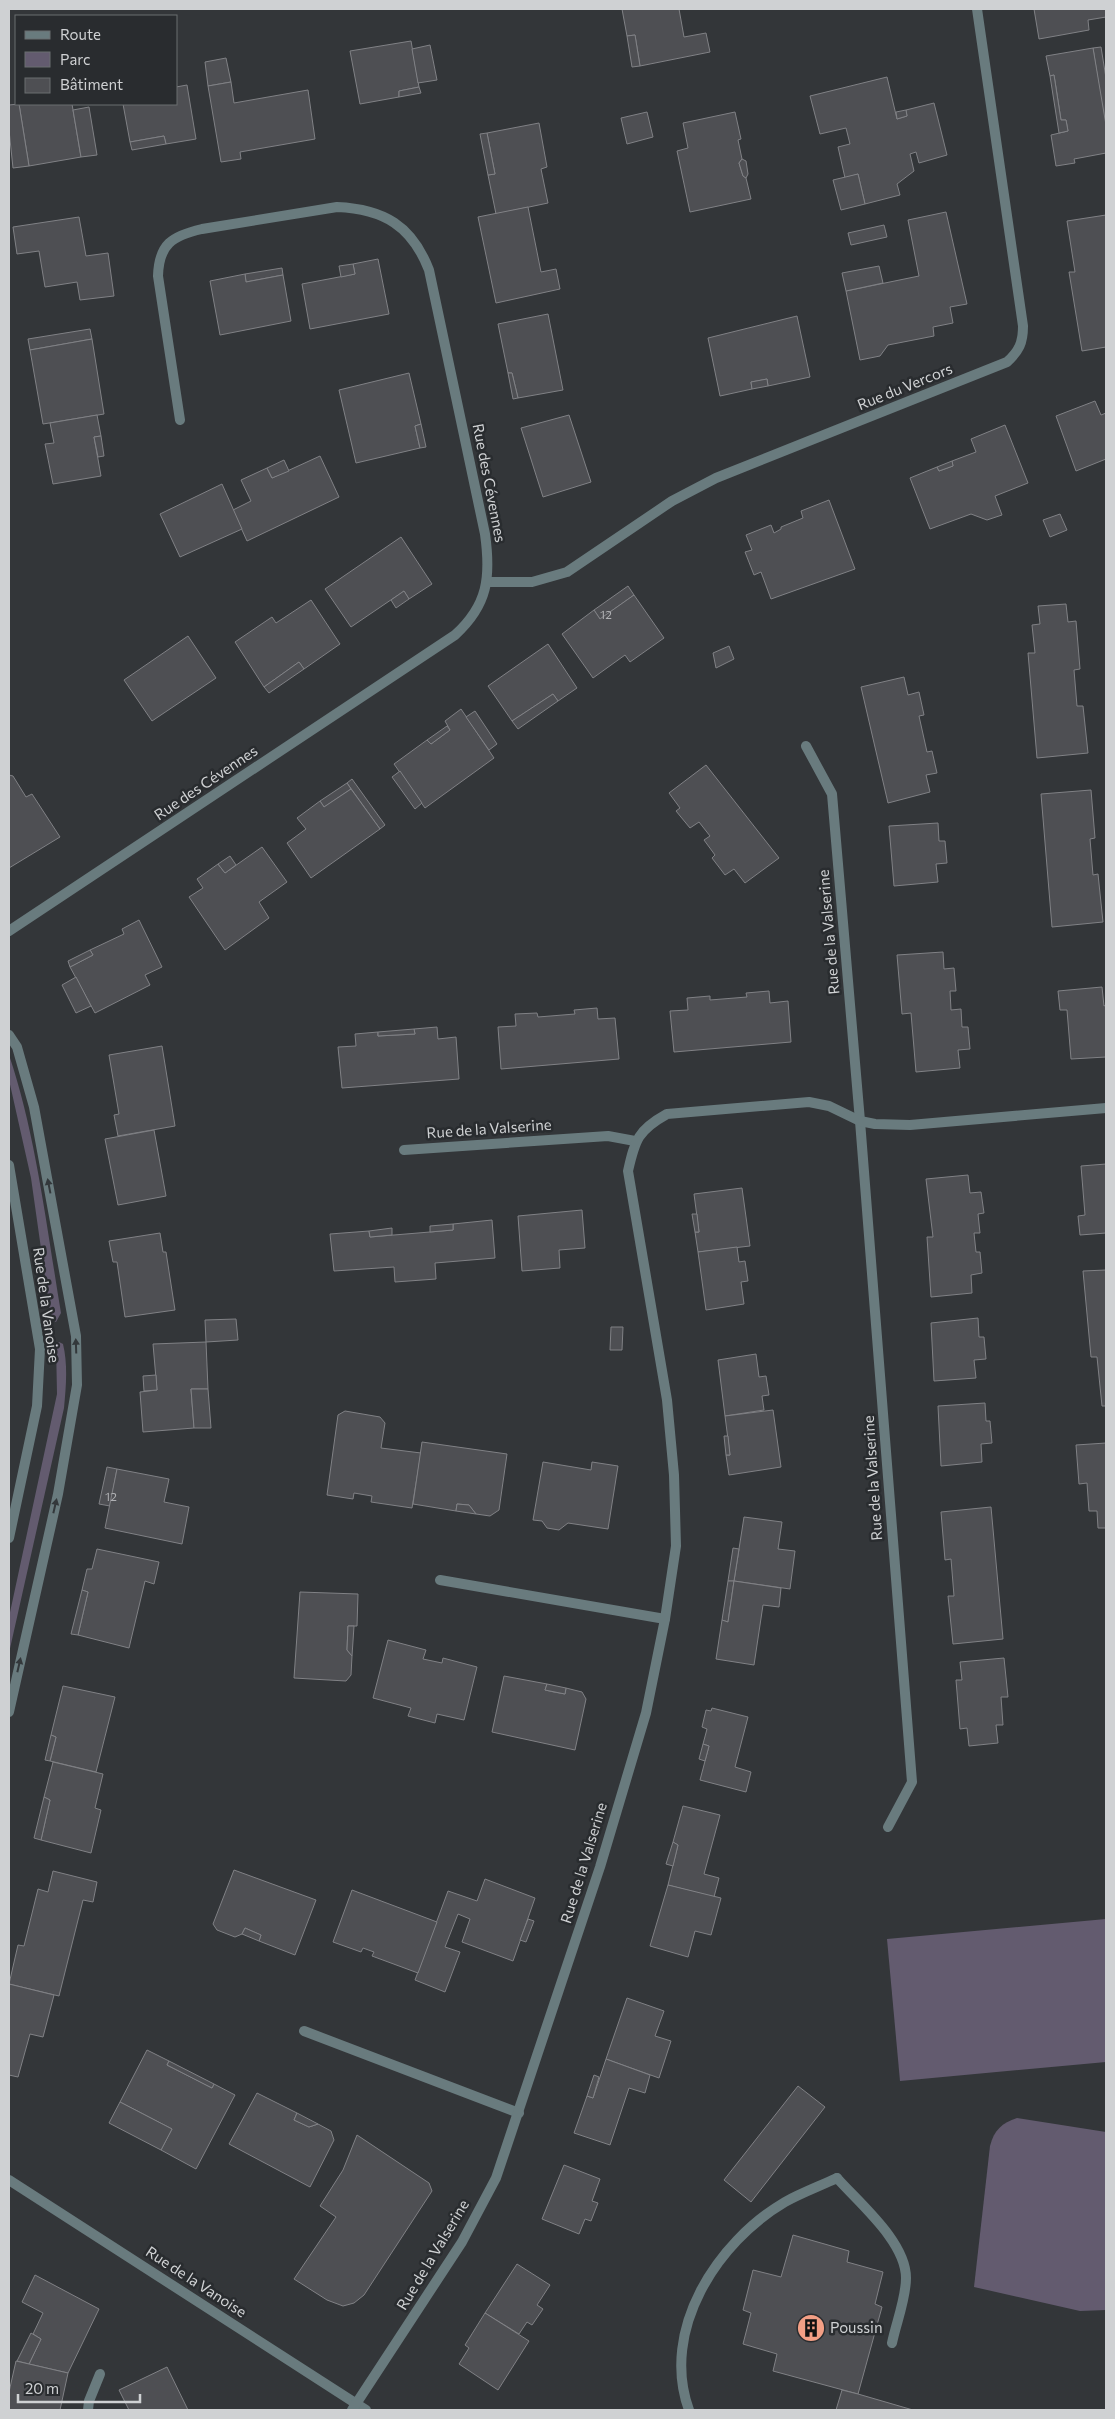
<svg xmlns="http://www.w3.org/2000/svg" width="1115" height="2419" font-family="Commissioner,sans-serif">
	<rect width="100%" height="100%" fill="#333639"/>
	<!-- green -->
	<g fill="#635b6f">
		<path d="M9 1055C36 1134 47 1230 61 1313L56 1322 51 1319 31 1178 9 1080Z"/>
		<path d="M59 1342 63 1344C68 1365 66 1387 64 1408L9 1653V1617L57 1394 56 1344Z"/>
		<polygon points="1106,1919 1106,2062 900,2081 887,1939"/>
		<path d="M1017 2118 1106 2132V2310L1080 2311 974 2287 990 2146C994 2130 1002 2123 1017 2118Z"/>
	</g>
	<!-- building -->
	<g fill="#4e4f53" stroke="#808185">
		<polygon points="622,9 679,9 684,37 706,33 710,52 640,66 635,35 627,36"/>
		<polygon points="1034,9 1106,9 1106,17 1088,20 1089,30 1039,39"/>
		<polygon points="635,35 640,66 632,67 627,36"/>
		<polygon points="411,41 419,87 399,91 399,97 360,104 350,51"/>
		<polygon points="430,45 437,80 418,83 412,49"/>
		<polygon points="1101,47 1106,78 1105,125 1093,48"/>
		<polygon points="1093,48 1106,125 1106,153 1074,159 1075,163 1056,166 1051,135 1068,131 1066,120 1061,120 1054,75 1050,76 1046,56"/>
		<polygon points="226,58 231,82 208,86 205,62"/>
		<polygon points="1054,75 1061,120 1066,120 1068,131 1059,133 1050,76"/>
		<polygon points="887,77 897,119 907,116 906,110 934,103 947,155 919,163 916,152 910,154 914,171 897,184 900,195 865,204 858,174 845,178 838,147 850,144 846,128 820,134 810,96"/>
		<polygon points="231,82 234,103 308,90 315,139 240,152 241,159 221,162 208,86"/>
		<polygon points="187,85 196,139 166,144 164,136 130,142 123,104 176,104 176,87"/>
		<polygon points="419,87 421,93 399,97 399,91"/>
		<polygon points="19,104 72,104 81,157 29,166"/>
		<polygon points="19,104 29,166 13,168 9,130 9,105"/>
		<polygon points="89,107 97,155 81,157 73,110"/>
		<polygon points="906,110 907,116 897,119 896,112"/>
		<polygon points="647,112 653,137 627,144 621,118"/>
		<polygon points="735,112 741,139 738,140 742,159 739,163 743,176 746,178 751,199 690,212 677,151 688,148 683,123"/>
		<polygon points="539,123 547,167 541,169 548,203 496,214 488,175 495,174 487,133"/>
		<polygon points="487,133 495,174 488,175 480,134"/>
		<polygon points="164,136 166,144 132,150 130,142"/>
		<polygon points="742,159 746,161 748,174 746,178 743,176 739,163"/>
		<polygon points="858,174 865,204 841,210 833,180"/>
		<polygon points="528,207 541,272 556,269 560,289 496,303 478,217"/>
		<polygon points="946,212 967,304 950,307 953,323 933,327 934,336 888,345 880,356 860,360 846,291 919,276 908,220"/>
		<polygon points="1106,215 1106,347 1082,351 1069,272 1075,272 1067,221"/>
		<polygon points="79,217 86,256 108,253 114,296 80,300 77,282 45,287 39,251 17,254 13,227"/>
		<polygon points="884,225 887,237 851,245 848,233"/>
		<polygon points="378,259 389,314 310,329 302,284 355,274 353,264"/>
		<polygon points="353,264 355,274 341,277 339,266"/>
		<polygon points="879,266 883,283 846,291 842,273"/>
		<polygon points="282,268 283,275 246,282 245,274"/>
		<polygon points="245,274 246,282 283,275 291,321 220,335 210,281"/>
		<polygon points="548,314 563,390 518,398 512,373 508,373 498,324"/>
		<polygon points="797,316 810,377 768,386 767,379 757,381 751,382 752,389 720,396 708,338"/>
		<polygon points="90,329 92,339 30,350 28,339"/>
		<polygon points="92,339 104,414 43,424 30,350"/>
		<polygon points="409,373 421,424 415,426 420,448 356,463 339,390"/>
		<polygon points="508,373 512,373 518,398 513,399"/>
		<polygon points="767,379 768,386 752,389 751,382"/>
		<polygon points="1095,401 1101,415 1106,413 1106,459 1076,471 1056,416"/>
		<polygon points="97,415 101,436 94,437 101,476 53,484 45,444 54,443 50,423"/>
		<polygon points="569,415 591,482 543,497 521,428"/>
		<polygon points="421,424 426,447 420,448 415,426"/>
		<polygon points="1005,425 1028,483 995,496 1002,515 987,520 971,514 930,529 910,478 937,467 939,471 953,466 952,461 976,452 971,439"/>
		<polygon points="101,436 104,456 98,457 94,437"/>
		<polygon points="320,456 339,497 247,541 233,510 251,501 241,480 267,468 272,478"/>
		<polygon points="284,460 289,471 272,478 267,468"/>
		<polygon points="952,461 953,466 939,471 937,467"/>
		<polygon points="222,484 242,529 180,557 160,514"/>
		<polygon points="829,500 855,569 771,599 761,572 754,575 745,552 752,550 746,535 771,525 774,533 781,529 781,527 803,518 801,511"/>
		<polygon points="1060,514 1067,530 1050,537 1043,520"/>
		<polygon points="401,537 432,584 409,599 404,591 351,627 325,589"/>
		<polygon points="628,586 634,595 600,619 594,610"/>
		<polygon points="404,591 409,599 396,608 391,600"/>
		<polygon points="634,595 664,638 630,662 625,655 593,678 562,634 594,610 600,619"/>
		<polygon points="311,600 340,644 304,669 299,662 264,687 235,642 272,617 276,623"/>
		<polygon points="1066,604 1068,622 1076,621 1080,669 1074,670 1077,706 1083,706 1088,753 1037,758 1028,653 1035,653 1032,625 1040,624 1038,606"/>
		<polygon points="188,636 216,678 152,721 124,680"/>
		<polygon points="548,644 577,688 558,701 553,694 512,721 488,686"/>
		<polygon points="729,646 734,659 716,668 713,653"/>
		<polygon points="299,662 304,669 269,693 264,687"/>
		<polygon points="904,677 908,695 919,692 924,715 919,716 927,752 932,751 937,773 926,775 930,792 888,803 861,687"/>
		<polygon points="553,694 558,701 518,729 512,721"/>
		<polygon points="461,709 494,758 425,808 394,764 427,740 431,744 450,730 445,721"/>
		<polygon points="475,711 497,744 489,750 466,717"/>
		<polygon points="447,726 450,730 431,744 427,740"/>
		<polygon points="706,765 779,858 745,883 734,869 725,875 712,858 715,855 704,840 710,836 699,822 690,828 676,811 680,808 669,793"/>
		<polygon points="400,771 422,803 415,809 392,777"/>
		<polygon points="9,775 13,776 26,797 32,794 60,837 9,868"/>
		<polygon points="352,779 385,825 380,829 347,783"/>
		<polygon points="347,783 351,789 324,807 320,801"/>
		<polygon points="351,789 380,829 311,878 287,843 306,829 297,818 320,801 324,807"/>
		<polygon points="1091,790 1095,838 1090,839 1093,875 1098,874 1103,922 1052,927 1041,794"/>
		<polygon points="938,823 939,841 945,841 947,863 936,864 938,882 894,886 889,826"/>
		<polygon points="262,847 287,882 259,902 269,918 225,950 189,897 203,888 197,879 218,864 225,873"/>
		<polygon points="230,856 236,865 225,873 218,864"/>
		<polygon points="139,920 162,967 145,975 150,985 95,1013 70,967 93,955 90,950 124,934 122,929"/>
		<polygon points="90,950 93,955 70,967 68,961"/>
		<polygon points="943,952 944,969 954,968 956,991 950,991 951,1010 961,1009 962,1027 968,1027 970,1049 958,1050 960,1068 916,1072 911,1013 902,1014 897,955"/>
		<polygon points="76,977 91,1006 76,1013 62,985"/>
		<polygon points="1102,987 1104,1006 1106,1005 1106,1057 1071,1059 1067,1010 1060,1010 1058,991"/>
		<polygon points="769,991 770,1003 788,1001 791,1042 674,1052 670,1011 688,1010 687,998 710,996 710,1000 747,997 746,993"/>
		<polygon points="597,1008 598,1019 615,1018 619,1059 501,1069 498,1027 516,1026 515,1014 537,1013 538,1017 575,1014 574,1010"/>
		<polygon points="437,1027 438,1039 456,1037 459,1079 342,1088 338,1047 356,1046 355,1034 378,1032 378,1036 415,1034 414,1029"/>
		<polygon points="414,1029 415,1034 378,1036 378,1032"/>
		<polygon points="162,1046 175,1126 118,1136 114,1115 119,1114 109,1055"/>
		<polygon points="154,1130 166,1196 118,1205 105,1139"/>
		<polygon points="1106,1164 1106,1233 1080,1235 1078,1216 1085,1215 1081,1166"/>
		<polygon points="968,1175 970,1193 981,1192 984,1213 978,1214 980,1233 974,1233 976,1252 980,1252 982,1273 971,1275 972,1293 931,1297 927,1237 933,1237 926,1179"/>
		<polygon points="742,1188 750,1246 698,1252 695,1232 699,1232 694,1194"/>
		<polygon points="582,1210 585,1248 559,1250 560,1268 522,1271 518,1216"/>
		<polygon points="692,1214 697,1214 699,1232 695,1232"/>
		<polygon points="492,1220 495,1258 435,1263 436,1279 395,1282 394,1267 334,1271 330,1234 369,1231 370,1237 430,1232 453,1230 453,1224"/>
		<polygon points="453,1224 453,1230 430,1232 430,1226"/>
		<polygon points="392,1228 392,1235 370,1237 369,1231"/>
		<polygon points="160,1233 163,1252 166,1252 175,1310 125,1317 117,1262 113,1262 109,1241"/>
		<polygon points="737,1247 739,1262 745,1261 748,1281 741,1282 744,1304 706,1310 698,1252"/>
		<polygon points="1106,1270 1106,1406 1102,1406 1097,1357 1091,1357 1083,1271"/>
		<polygon points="978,1318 979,1337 984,1337 986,1359 974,1360 976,1378 934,1381 931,1323"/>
		<polygon points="236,1319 238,1340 206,1342 205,1320"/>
		<polygon points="611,1327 623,1327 622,1350 610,1350"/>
		<polygon points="206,1342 208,1389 191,1389 194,1428 143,1432 140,1392 157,1390 153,1344"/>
		<polygon points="756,1354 759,1377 766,1376 769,1395 762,1396 764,1410 725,1416 718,1360"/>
		<polygon points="156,1375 157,1390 144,1391 143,1376"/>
		<polygon points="191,1389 208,1389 211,1428 194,1428"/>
		<polygon points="985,1403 986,1421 990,1421 992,1443 981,1444 982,1462 941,1466 938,1406"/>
		<polygon points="773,1410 781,1467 729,1475 726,1455 730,1455 725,1416"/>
		<polygon points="345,1411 380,1417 385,1423 381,1448 421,1453 412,1508 371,1502 372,1496 354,1493 353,1499 327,1495 338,1415"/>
		<polygon points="724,1436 728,1436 730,1455 726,1455"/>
		<polygon points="422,1442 507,1454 499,1510 490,1516 476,1514 469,1505 457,1504 456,1511 413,1504"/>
		<polygon points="1106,1443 1106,1528 1098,1528 1097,1511 1089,1511 1087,1483 1079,1484 1076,1445"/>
		<polygon points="543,1462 591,1470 592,1462 618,1466 608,1529 568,1523 559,1530 547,1528 542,1521 533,1520"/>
		<polygon points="107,1467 117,1469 110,1506 99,1504"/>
		<polygon points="117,1469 169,1479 164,1502 189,1507 182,1544 105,1528"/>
		<polygon points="457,1504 469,1505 476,1514 456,1511"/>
		<polygon points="991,1507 1003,1639 953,1644 948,1596 954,1596 951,1559 945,1560 941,1512"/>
		<polygon points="744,1517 782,1522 778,1549 795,1551 790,1589 734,1581"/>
		<polygon points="733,1548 739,1549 734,1581 728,1581"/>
		<polygon points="97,1549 159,1562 154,1584 145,1581 129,1648 78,1635 88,1592 82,1590 87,1569 92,1569"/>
		<polygon points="728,1581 734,1581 728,1622 722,1620"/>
		<polygon points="734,1581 781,1588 779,1607 763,1605 754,1665 716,1659 722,1620 728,1622"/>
		<polygon points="82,1590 88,1592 78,1635 71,1634"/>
		<polygon points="300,1592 358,1594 357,1626 348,1626 347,1650 352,1656 351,1675 346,1681 294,1678"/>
		<polygon points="348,1626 354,1626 352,1656 347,1650"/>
		<polygon points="388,1640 426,1650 423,1659 442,1663 443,1658 477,1667 464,1720 437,1714 435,1723 408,1716 411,1708 373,1698"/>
		<polygon points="1004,1658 1008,1697 1001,1697 1003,1725 996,1725 998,1743 969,1746 967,1728 960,1729 956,1680 962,1680 960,1662"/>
		<polygon points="504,1676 547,1684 545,1690 554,1692 565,1694 566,1688 582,1692 586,1699 575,1750 492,1732"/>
		<polygon points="547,1684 566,1688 565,1694 545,1690"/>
		<polygon points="63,1686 115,1697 96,1772 50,1761 56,1737 51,1735"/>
		<polygon points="712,1708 748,1717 735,1767 751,1772 746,1792 700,1780 709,1746 703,1744 707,1729 702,1727 706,1710 711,1711"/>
		<polygon points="51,1735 56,1737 50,1761 45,1760"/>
		<polygon points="703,1744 709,1746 705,1761 699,1759"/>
		<polygon points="53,1762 103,1774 95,1808 101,1810 91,1853 41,1840 50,1800 44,1797"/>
		<polygon points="44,1797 50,1800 41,1840 34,1838"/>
		<polygon points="683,1806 720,1815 704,1874 719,1878 714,1897 668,1885 678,1845 673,1842"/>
		<polygon points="673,1842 678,1845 673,1866 666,1864"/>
		<polygon points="234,1870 316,1900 295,1955 259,1941 261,1935 245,1928 242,1934 235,1937 217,1930 213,1924"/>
		<polygon points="53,1871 97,1882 93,1902 83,1900 59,1996 9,1984 18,1945 24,1946 38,1889 48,1892"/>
		<polygon points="485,1879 535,1898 513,1961 462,1942 470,1919 458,1914 445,1947 460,1952 445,1992 415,1980 448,1891 477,1901"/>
		<polygon points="668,1885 721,1898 711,1935 695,1931 688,1957 650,1946"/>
		<polygon points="352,1890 437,1922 418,1973 372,1956 374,1952 363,1948 361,1952 333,1942"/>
		<polygon points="528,1919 534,1921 526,1942 520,1940"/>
		<polygon points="245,1928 261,1935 259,1941 242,1934"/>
		<polygon points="9,1984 54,1995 43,2037 30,2034 18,2077 9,2075"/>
		<polygon points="627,1998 664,2011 655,2036 671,2041 659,2078 606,2059"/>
		<polygon points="147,2050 169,2061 167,2065 212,2088 214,2084 235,2095 196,2169 161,2150 172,2129 120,2102"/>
		<polygon points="606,2059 650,2075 645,2093 629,2088 610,2145 574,2133 587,2096 593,2098"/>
		<polygon points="169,2061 214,2084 212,2088 167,2065"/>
		<polygon points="594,2075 599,2077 593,2098 587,2096"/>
		<polygon points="798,2086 825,2107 751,2202 724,2180"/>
		<polygon points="257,2093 297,2113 294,2120 309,2127 318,2124 331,2131 334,2140 310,2187 229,2144"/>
		<polygon points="120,2102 172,2129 161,2150 109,2123"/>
		<polygon points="297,2113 318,2124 309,2127 294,2120"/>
		<polygon points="357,2135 429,2183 432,2191 364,2295 354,2303 343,2306 327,2300 294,2279 336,2217 320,2206 343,2170"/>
		<polygon points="564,2165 600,2179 592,2201 598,2203 591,2221 585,2219 579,2234 542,2219"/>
		<polygon points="793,2235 849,2251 847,2262 883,2272 875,2304 882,2307 858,2394 773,2371 777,2354 743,2344 751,2313 743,2310 753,2270 781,2277"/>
		<polygon points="517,2264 550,2285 537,2305 543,2309 532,2325 527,2322 519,2334 485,2313"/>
		<polygon points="35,2275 99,2309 68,2373 29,2364 41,2339 33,2334 43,2313 22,2302"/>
		<polygon points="485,2313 529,2341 498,2390 459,2364 469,2348 465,2345"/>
		<polygon points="31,2333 41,2339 29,2364 17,2361"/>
		<polygon points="16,2361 68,2373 60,2410 9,2410 9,2392"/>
		<polygon points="167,2367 188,2410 129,2410 119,2390"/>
		<polygon points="842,2390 858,2394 913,2410 836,2410"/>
	</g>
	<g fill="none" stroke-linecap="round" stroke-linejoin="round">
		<!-- service -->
		<g stroke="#697b7e" stroke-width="10">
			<polyline points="9,1035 17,1047 34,1107 76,1336 77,1385 58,1494 9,1712"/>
			<path d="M837 2178C860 2204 906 2242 906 2278 906 2299 896 2323 892 2343"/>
		</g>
		<!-- minor -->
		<g stroke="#697b7e" stroke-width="10">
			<path d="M488 582H532L567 572 672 501 716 478 1007 362C1019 351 1023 343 1023 326L977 9"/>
			<polyline points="806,746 832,794 860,1121 912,1782 888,1827"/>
			<path d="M9 931 455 635C488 605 491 577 485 534L429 270C412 226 384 209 337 207L202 229C172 236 159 244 158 276L180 420"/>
			<polyline points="404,1150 608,1136 635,1141"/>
			<polyline points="9,1165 40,1349 37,1406 9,1538"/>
			<polyline points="440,1580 665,1619"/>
			<polyline points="304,2031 519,2113"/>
			<polyline points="9,2180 366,2410"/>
			<polyline points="88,2410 89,2401 100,2374"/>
			<path d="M352 2410 462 2242 496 2178 600 1867 646 1713 665 1619 676 1546 674 1475 667 1400 628 1171C635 1140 638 1130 667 1114L809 1102 829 1106 860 1121 875 1124 910 1125 1106 1108"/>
			<path d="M689 2410C660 2330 717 2242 785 2202 801 2193 820 2186 837 2178"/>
		</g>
	</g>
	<!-- one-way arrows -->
	<defs><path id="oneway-solid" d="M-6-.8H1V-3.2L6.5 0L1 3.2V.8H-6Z" transform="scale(1.25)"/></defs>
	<g fill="#33383b">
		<use href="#oneway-solid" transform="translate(49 1186) rotate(-101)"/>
		<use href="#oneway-solid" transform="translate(76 1346) rotate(-92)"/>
		<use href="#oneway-solid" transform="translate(55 1506) rotate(-77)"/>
		<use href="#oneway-solid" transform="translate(19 1665) rotate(-77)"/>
	</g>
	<!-- icons -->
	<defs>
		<symbol id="building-disc" viewBox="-11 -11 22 22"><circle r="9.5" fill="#f39f85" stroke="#292c2f"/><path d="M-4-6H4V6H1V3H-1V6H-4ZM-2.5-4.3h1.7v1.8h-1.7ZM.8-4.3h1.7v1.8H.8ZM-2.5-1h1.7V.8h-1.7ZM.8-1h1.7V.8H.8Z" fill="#111"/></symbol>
	</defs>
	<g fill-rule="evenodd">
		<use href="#building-disc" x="795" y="2312" width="32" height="32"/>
	</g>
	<g text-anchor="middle" stroke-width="5" stroke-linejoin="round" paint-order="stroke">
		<!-- number labels -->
		<g font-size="12" fill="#afb0b3">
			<text x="606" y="619">12</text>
			<text x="111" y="1501">12</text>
		</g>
		<!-- street labels -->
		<g font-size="15" fill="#cfd1d3" stroke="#292c2f">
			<text transform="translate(905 387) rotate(-22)" y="5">Rue du Vercors</text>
			<text transform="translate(489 483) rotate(79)" y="5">Rue des Cévennes</text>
			<text transform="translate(206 783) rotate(-34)" y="5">Rue des Cévennes</text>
			<text transform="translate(829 932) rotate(-95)" y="5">Rue de la Valserine</text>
			<text transform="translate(489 1129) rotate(-4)" y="5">Rue de la Valserine</text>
			<text transform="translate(46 1305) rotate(82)" y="5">Rue de la Vanoise</text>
			<text transform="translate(873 1478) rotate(-94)" y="5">Rue de la Valserine</text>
			<text transform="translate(584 1863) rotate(-73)" y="5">Rue de la Valserine</text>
			<text transform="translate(433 2255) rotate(-59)" y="5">Rue de la Valserine</text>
			<text transform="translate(196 2282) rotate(33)" y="5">Rue de la Vanoise</text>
		</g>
		<!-- poi labels -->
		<g font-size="15" fill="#cfd1d3" stroke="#292c2f" text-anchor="start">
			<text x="830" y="2333">Poussin</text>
		</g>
	</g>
	<!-- border -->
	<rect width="1115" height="2419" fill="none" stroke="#cfd1d3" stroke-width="20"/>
	<!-- legend -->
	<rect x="15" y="15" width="162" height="90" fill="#292c2f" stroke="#6b6e71"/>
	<rect x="25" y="31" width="25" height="8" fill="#697b7e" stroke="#6b6e71"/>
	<text x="60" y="40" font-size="15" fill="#cfd1d3">Route</text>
	<rect x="25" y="52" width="25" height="15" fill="#635b6f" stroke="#6b6e71"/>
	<text x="60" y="65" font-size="15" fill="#cfd1d3">Parc</text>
	<rect x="25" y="78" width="25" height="15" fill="#4e4f53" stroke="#6b6e71"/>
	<text x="60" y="90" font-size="15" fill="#cfd1d3">Bâtiment</text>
	<!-- scale -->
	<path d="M18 2394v8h122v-8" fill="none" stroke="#cfd1d3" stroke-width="2.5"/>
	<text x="25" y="2394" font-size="15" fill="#cfd1d3" stroke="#292c2f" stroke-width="4" paint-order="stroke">20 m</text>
</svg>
